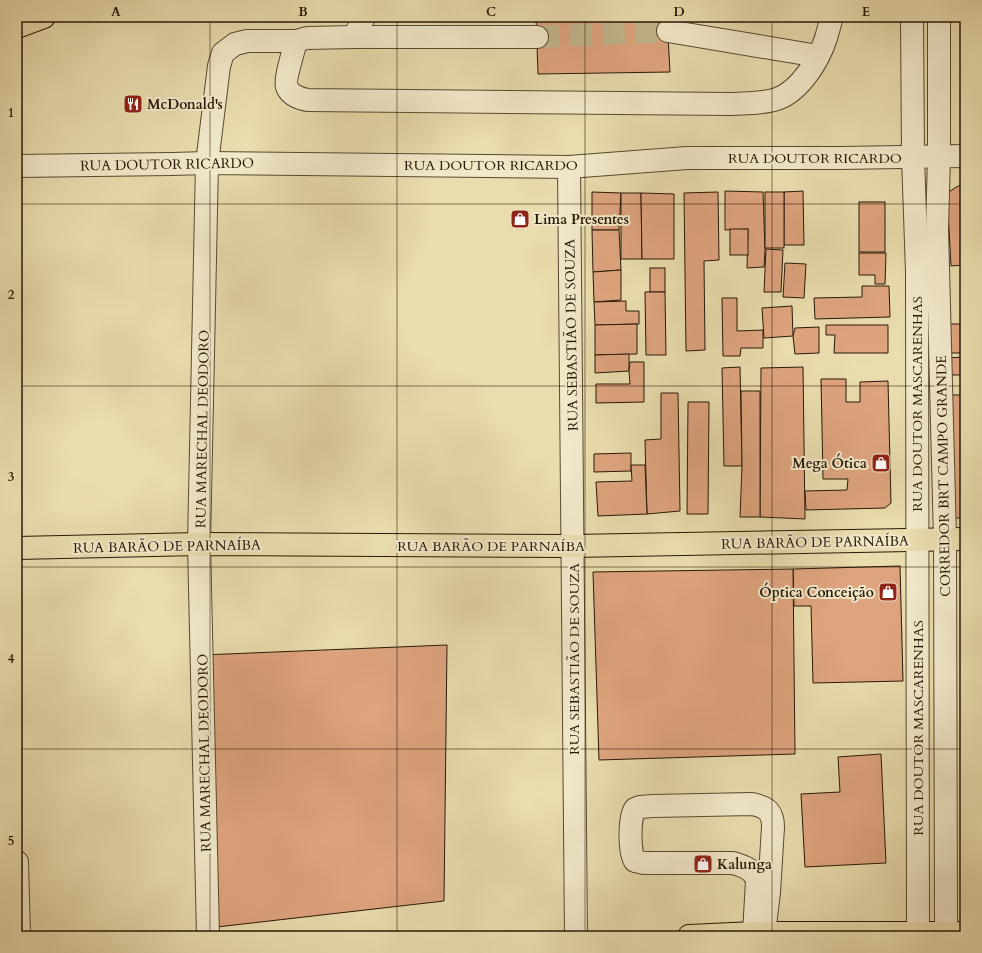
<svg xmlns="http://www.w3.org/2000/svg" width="982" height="953" font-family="Cardo,serif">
	<rect width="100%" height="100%" fill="#e9dcad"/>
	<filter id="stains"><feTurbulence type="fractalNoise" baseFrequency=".005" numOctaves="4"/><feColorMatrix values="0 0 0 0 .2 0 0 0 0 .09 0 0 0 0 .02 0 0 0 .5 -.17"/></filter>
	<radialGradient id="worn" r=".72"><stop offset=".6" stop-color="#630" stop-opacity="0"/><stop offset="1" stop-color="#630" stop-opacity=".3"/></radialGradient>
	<!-- building -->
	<g fill="#dea47e" stroke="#281807">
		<polygon points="536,17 667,17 670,72 538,74"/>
		<polygon points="958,186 965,186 965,265 951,266 947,193"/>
		<polygon points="725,191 763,192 765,250 764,267 747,268 748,229 725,230"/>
		<polygon points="803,191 804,245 784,245 784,192"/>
		<polygon points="592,192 621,193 619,230 592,230"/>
		<polygon points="718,192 719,260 704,261 705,350 686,351 684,193"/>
		<rect x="765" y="192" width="19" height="56"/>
		<polygon points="621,193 641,193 642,259 621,259"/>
		<polygon points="641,193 674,194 674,259 642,259"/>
		<rect x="859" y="202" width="26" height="50"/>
		<rect x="730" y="229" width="18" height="26"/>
		<polygon points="592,230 619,230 621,270 593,272"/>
		<polygon points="766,249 783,250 781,292 764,292"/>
		<polygon points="859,253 886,253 885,284 875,284 875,275 859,275"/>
		<polygon points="785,263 806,264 804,298 783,297"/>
		<rect x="650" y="268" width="15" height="24"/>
		<polygon points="621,270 621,300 594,302 593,272"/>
		<polygon points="862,286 889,286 890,317 815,319 814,298 862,297"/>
		<polygon points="645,292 665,292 666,355 646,355"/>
		<polygon points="722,298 737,298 737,331 763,330 763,348 741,348 740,356 723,356"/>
		<polygon points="626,301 626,311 639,311 639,324 595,325 594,302"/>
		<polygon points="792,306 793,336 764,338 762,308"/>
		<polygon points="637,324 637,354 595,355 595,325"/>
		<polygon points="945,324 965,324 965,353 946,353"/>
		<polygon points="826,325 888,325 888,353 834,353 835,335 826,335"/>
		<polygon points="819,327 819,353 795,354 793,336 795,328"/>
		<polygon points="629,354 629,371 595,373 595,355"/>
		<polygon points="965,357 965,375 946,375 946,358"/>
		<polygon points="630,362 644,362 644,402 596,403 596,384 630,384 629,371"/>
		<polygon points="740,367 742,466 724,466 722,368"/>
		<polygon points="803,367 805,519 760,517 761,368"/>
		<polygon points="821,379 846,379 846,402 860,402 860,382 888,381 891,503 885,508 806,510 805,491 847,490 848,479 823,479"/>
		<polygon points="741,391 760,391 760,517 740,517 742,466"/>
		<polygon points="661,393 678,393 680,511 647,514 645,440 661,439"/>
		<polygon points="949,395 965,395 965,518 947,518"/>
		<polygon points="688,402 709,402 708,514 687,514"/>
		<polygon points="631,453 631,471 594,472 594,454"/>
		<polygon points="631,465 645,465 647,514 598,516 596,482 632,481"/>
		<polygon points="900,566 903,681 813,683 811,606 794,606 793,569"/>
		<polygon points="793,569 795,754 599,760 593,572"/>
		<polygon points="447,645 444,901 208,928 202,655"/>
		<polygon points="881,754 886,863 805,867 801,794 840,792 838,757"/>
	</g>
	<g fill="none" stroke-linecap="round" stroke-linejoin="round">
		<!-- minor-tunnel -->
		<polyline stroke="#c2b58c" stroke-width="22" stroke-dasharray="22 11" stroke-linecap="butt" points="537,37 668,31"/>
		<defs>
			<g id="minor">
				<polyline points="912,17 913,157 917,272 918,936"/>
				<polyline points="939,17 939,157 937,229 945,539 946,936"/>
				<polyline points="668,31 818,56"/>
				<polyline points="354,37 364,17"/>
				<path d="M537 37H354L307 38 296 41C294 50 284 80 287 87 290 95 300 99 308 100L731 104C746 103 763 104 777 99 800 91 819 60 826 38 828 31 830 24 832 17"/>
				<polyline points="17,166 172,164 207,163 569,167 687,158 840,158 965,156"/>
				<polyline points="569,167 576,936"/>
				<polyline points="17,862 19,936"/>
				<path d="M754 933 757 881C754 869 743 866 733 863H644L635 861C629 852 629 818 635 809L640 807 653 806 752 804C767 807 773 812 773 827L769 892 764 934"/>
				<polyline points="208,936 199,544 207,163 219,66 223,53 235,44 247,41 296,41"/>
			</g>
			<g id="major">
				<polyline points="17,548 199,544 573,546 965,539"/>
				<polyline points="689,936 754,933 965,933"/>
			</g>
			<polyline id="highway" points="17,27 44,17"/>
		</defs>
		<!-- minor casing -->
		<use href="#minor" stroke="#584930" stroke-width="24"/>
		<!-- major casing -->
		<use href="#major" stroke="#281807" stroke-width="24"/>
		<!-- highway casing -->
		<use href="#highway" stroke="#281807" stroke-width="24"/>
		<!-- minor -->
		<use href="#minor" stroke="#f1e8ca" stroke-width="22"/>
		<!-- major -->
		<use href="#major" stroke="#e9dcad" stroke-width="22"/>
		<!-- highway -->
		<use href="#highway" stroke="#e9dcad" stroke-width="22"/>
	</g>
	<!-- grid -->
	<path fill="none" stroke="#281807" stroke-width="1" stroke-opacity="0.55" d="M210 17V936M397 17V936M585 17V936M772 17V936M17 204H965M17 386H965M17 567H965M17 749H965"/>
	<!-- icons -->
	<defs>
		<symbol id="restaurant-square" viewBox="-11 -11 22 22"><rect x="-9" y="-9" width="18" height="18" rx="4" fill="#8f2418" stroke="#f1e8ca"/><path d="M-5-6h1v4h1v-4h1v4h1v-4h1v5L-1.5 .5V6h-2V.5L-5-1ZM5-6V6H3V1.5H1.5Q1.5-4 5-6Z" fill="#fff"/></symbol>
		<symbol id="shop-square" viewBox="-11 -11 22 22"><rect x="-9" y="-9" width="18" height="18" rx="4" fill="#8f2418" stroke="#f1e8ca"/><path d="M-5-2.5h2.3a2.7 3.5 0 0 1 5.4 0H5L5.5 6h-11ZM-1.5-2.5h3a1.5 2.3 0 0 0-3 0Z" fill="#fff"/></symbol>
	</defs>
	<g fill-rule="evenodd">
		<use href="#restaurant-square" x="122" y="93" width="22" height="22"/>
		<use href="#shop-square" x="509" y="208" width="22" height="22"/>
		<use href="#shop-square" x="870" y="452" width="22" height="22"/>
		<use href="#shop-square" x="877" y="581" width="22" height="22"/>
		<use href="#shop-square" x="692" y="853" width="22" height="22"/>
	</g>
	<g text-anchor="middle" stroke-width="4" stroke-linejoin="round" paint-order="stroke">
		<!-- poi labels -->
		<g font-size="14" font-weight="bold" fill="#281807" stroke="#f1e8ca" text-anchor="start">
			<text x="147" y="109">McDonald's</text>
			<text x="534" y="224">Lima Presentes</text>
			<text x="867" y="468" text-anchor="end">Mega Ótica</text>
			<text x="874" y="597" text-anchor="end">Óptica Conceição</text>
			<text x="717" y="869">Kalunga</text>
		</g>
		<!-- street labels -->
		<g font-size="14" fill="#281807" stroke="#f1e8ca">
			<text x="815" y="163">RUA DOUTOR RICARDO</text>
			<text transform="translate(167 164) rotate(-1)" y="5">RUA DOUTOR RICARDO</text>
			<text x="491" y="170">RUA DOUTOR RICARDO</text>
			<text transform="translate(571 335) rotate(-91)" y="5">RUA SEBASTIÃO DE SOUZA</text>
			<text transform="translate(917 404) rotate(-90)" y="5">RUA DOUTOR MASCARENHAS</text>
			<text transform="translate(202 429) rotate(-89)" y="5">RUA MARECHAL DEODORO</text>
			<text transform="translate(943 476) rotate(-91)" y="5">CORREDOR BRT CAMPO GRANDE</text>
			<text transform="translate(815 542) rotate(-1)" y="5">RUA BARÃO DE PARNAÍBA</text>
			<text transform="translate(167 546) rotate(-1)" y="5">RUA BARÃO DE PARNAÍBA</text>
			<text x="491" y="551">RUA BARÃO DE PARNAÍBA</text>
			<text transform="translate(574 659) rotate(-90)" y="5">RUA SEBASTIÃO DE SOUZA</text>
			<text transform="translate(918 728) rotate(-90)" y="5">RUA DOUTOR MASCARENHAS</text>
			<text transform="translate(204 753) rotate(-91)" y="5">RUA MARECHAL DEODORO</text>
		</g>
	</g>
	<!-- margin -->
	<rect width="982" height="953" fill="none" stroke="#e9dcad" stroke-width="44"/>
	<rect x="22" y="22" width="938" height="909" fill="none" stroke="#281807" stroke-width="1.5"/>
	<g font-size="13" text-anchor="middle" font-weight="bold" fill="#281807">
		<text x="116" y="16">A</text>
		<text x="303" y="16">B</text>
		<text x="491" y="16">C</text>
		<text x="679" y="16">D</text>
		<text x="866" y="16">E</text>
		<text x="11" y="117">1</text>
		<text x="11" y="299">2</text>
		<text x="11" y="481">3</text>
		<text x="11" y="663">4</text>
		<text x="11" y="845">5</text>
	</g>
	<rect width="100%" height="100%" filter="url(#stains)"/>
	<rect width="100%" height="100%" fill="url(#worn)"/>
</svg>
